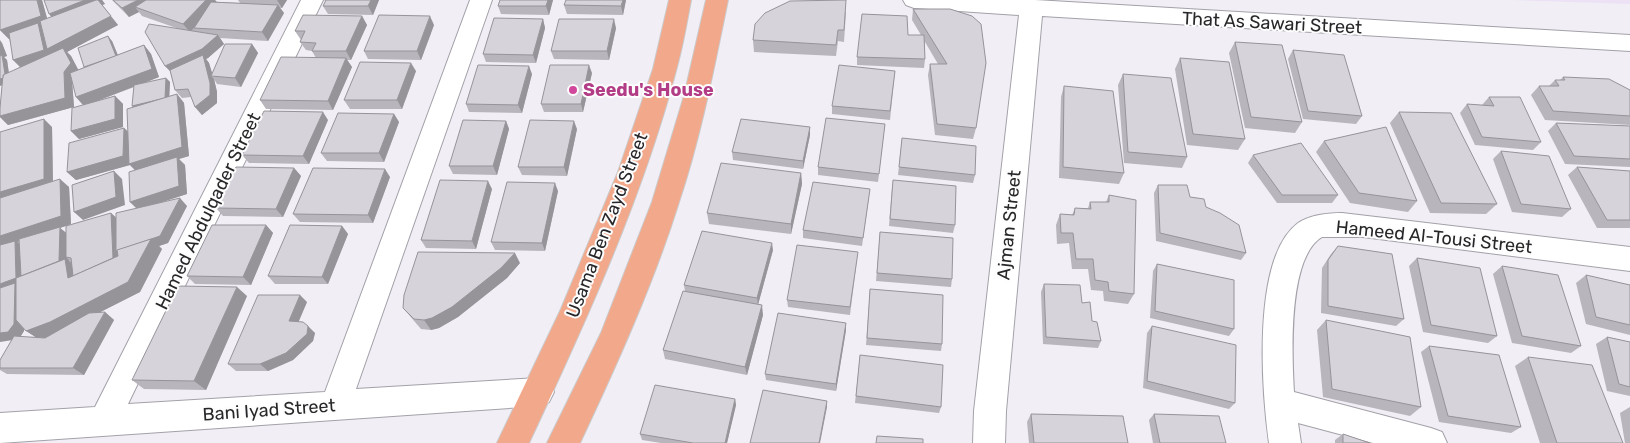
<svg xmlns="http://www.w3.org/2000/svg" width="1630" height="443" font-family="Rubik,sans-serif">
	<rect width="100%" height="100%" fill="#f1eef6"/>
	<!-- medical -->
	<polygon fill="#ece1f5" points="1513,0 1630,0 1630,4"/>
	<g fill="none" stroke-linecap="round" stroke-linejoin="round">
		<defs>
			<g id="minor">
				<polygon points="301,0 323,0 128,404 325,392 470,0 492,0 356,389 538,378 549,382 554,392 549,402 538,406 0,443 0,413 95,407"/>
				<polygon points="903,0 1035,0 1630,35 1630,51 1042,16 1006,411 1005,443 973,443 974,411 1019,15 914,8 906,5"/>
				<path d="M1342 213 1630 247V271L1363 237H1322C1287 258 1292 356 1294 392L1431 428 1442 432 1447 443H1373L1298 423 1301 443H1269C1262 392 1251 258 1298 223 1310 215 1328 213 1342 213Z"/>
			</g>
			<g id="highway">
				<path d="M669 0H691C687 22 683 45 677 67 643 197 586 321 529 443H497L561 309 618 172 653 69Z"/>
				<path d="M706 0H728C714 68 701 136 679 202 653 285 617 364 580 443H547L601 333 652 202 684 96Z"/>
			</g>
		</defs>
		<!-- minor casing -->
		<use href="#minor" stroke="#a3a1a8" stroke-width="2"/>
		<!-- highway casing -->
		<use href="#highway" stroke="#cbcbcc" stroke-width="2"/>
		<!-- minor -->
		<use href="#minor" fill="#fff" fill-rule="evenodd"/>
		<!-- highway -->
		<use href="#highway" fill="#f2a98b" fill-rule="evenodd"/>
	</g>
	<!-- wall -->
	<g fill="#b8b5bc" fill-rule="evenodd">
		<path d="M0 0H42L47 19 51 17 44 0H102L105 4 102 5 118 25 67 52 71 56 78 70 84 67 112 41 118 55 144 45 151 54 159 77 145 83 166 78 170 82 169 96 177 94 184 103 189 156 179 159 185 165 187 194 161 202 187 206 168 243 159 246 162 249 140 292 100 312H105L114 320 84 375 7 374 0 370V360L12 340 0 236 52 127 53 181 69 187 71 224 60 228 66 233 111 213 116 218 137 208 130 202 135 170 130 165 76 180 67 172 124 128 128 131 133 107 134 87 97 101 115 96 123 104V127L79 139 71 131 83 105 76 97 72 82 74 107 8 125 0 117V108L2 85V43L7 56 4 57 7 60 9 73 20 67 9 39 0 30ZM24 329 36 337H20L24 331Z"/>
		<polygon points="112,0 215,0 217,2 240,3 238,0 287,0 282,8 280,8 284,13 268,41 220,38 224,44 208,58 206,59 209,63 212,73 252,44 258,53 241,87 217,84 214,79 217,92 217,103 202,115 195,107 191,97 182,98 175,90 170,71 165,66 182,30 142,16 139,12 129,17"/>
		<polygon points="323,0 379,0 373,15 328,14 323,6 326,1"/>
		<polygon points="500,0 553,0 549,15 501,14 498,6"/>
		<polygon points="626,0 623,15 567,14 564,5"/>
		<polygon points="913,9 950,9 976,128 973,139 935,135 928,75 930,64 938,64 925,42 925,59 924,68 857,65 857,57 908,35 921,35 912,20"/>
		<polygon points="846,12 844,42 838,41 836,56 754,52 753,40"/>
		<polygon points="362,16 367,25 351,60 347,60 352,67 333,110 266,109 260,100 316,58 312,51 306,50 300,42 301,40 295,31"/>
		<polygon points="543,19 545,28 536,63 486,62 483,54"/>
		<polygon points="434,25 421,60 368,59 364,51"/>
		<polygon points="616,28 609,60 554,59 551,51"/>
		<polygon points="1235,42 1302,122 1295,133 1245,128 1229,53"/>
		<polygon points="1293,50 1362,116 1356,124 1303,119 1288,59"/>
		<polygon points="1180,58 1245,139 1238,150 1187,145 1175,69"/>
		<polygon points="416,71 402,109 350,109 344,100"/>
		<polygon points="895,71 890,120 832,114 832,106"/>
		<polygon points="592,73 583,112 544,112 541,104"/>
		<polygon points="532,74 522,113 469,112 466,104"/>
		<polygon points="1123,74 1187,157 1182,168 1124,163 1118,85"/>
		<polygon points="1563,77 1630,90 1630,125 1545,120 1531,95 1539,86 1549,86 1555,80 1560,80"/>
		<polygon points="1064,86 1124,173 1119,184 1059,178 1061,97"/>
		<polygon points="1489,97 1541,142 1533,150 1475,145 1460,113 1467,104 1482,105"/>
		<polygon points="1399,112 1497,204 1486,214 1430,213 1390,123"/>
		<polygon points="394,114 399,122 384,162 327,161 321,153"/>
		<polygon points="328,120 309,164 249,163 242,155"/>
		<polygon points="506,121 509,129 497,175 453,174 449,166"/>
		<polygon points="1556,123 1630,126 1630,167 1565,164 1548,131"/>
		<polygon points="885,124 878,182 818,175 818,167"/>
		<polygon points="810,127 810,135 803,169 733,160 732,152"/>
		<polygon points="577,129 567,176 522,175 518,167"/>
		<polygon points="902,138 975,175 973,183 898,175"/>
		<polygon points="1324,141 1417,201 1408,212 1350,203 1316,152"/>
		<polygon points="1501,151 1571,209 1562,217 1512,212 1493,159"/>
		<polygon points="1253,155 1338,195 1332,203 1277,203 1248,163"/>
		<polygon points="1577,167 1630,171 1630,228 1597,228 1568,175"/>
		<polygon points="294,168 301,176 283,217 223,216 216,208"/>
		<polygon points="801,173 802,184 791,234 709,224 707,213"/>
		<polygon points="390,177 373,223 300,222 293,214"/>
		<polygon points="1158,185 1190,197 1206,207 1246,253 1241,260 1156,241 1154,193"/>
		<polygon points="892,188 955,225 953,233 889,226"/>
		<polygon points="492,189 476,249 426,248 421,240"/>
		<polygon points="558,191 545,251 495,250 491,242"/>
		<polygon points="1109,195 1134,294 1128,304 1104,301 1103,291 1091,290 1088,269 1072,269 1069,243 1057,244 1056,225 1060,214 1072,215 1075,208 1088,208 1090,202 1106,202"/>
		<polygon points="869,197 862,246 803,238 803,230"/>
		<polygon points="266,225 273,233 251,285 195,284 187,276"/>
		<polygon points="342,226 348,234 328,284 275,284 268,276"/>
		<polygon points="880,232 952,279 951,287 876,281"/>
		<polygon points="1338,246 1404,319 1396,326 1321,313 1322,268 1331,254"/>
		<polygon points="773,250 758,304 763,315 747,375 665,359 663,350 685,291 684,285"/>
		<polygon points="1417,258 1497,336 1488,343 1423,332 1409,266"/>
		<polygon points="857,259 850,315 788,307 787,300"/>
		<polygon points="520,263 507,278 458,317 439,328 431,330 421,329 403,308"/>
		<polygon points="1157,264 1234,329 1229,336 1150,318 1153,271"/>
		<polygon points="1502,266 1581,346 1571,353 1512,343 1493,274"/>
		<polygon points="1586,275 1630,285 1630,335 1586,324 1576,283"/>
		<polygon points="1044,284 1082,303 1092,321 1101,341 1098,348 1043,344 1041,292"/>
		<polygon points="870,289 942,344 941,351 866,345"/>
		<polygon points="247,296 206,390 144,389 132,380"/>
		<polygon points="307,302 298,322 315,333 313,341 293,360 268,371 236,371 228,364"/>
		<polygon points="1326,320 1421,407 1410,416 1323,397 1317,330"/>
		<polygon points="846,323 846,330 836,391 766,380 765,374"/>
		<polygon points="1152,326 1235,403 1229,409 1143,388 1147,333"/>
		<polygon points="1607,337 1630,342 1630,396 1607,391 1596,344"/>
		<polygon points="1429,346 1521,427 1511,433 1439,422 1421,352"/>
		<polygon points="860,355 941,407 939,413 855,403"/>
		<polygon points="1528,357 1623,443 1540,443 1515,366"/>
		<polygon points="735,399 736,405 727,443 661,443 642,440 640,434"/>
		<polygon points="1630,407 1630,443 1625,443 1620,413"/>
		<polygon points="1031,414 1128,443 1029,443 1027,422"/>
		<polygon points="1154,414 1226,443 1153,443 1149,420"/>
		<polygon points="1343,434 1370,443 1335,443 1335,440"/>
	</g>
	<!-- shaded-wall -->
	<g fill="#969499" fill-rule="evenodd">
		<polygon points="37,0 42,0 49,25 57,23 49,14 85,0 102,0 105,4 102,5 118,25 67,52 71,56 79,71 72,80 74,107 8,125 0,117 0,116 56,58 51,53 52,58 22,69 13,60 39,28 9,39 0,30"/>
		<polygon points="138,0 162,0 135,7 139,12 129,17 122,8"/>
		<polygon points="206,0 215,0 217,3 190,32 183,24"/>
		<polygon points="277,0 287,0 282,8"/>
		<polygon points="371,0 379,0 373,15 368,6"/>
		<polygon points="548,0 553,0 549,15 546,6"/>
		<polygon points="623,0 626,0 623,15 621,6"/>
		<polygon points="278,5 284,13 268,41 262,32"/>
		<polygon points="362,16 367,25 351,60 346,51"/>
		<polygon points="430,16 434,25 421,60 417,51"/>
		<polygon points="543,19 545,28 536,63 533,55"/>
		<polygon points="614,19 616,28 609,60 607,51"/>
		<polygon points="218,35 224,44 208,58 206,59 209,63 213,76 211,76 214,79 217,92 217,103 202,115 195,107 210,95 173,74 165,66"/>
		<polygon points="108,36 112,41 120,61 89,73"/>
		<polygon points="0,40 2,43 7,56 4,57 7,60 10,82 0,86"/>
		<polygon points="252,44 258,53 241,87 235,78"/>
		<polygon points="144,45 151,54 159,77 84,106 76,97"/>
		<polygon points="346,58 352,67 333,110 328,101"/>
		<polygon points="411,63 416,71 402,109 397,100"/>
		<polygon points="589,65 592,73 583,112 581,104"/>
		<polygon points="529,66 532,74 522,113 518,105"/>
		<polygon points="166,78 170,82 169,103 136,111 132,106"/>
		<polygon points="177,94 184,103 189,156 179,159 185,165 187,194 138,210 130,202 137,172 130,165 76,180 67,172 124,128 132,136"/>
		<polygon points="115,96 123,104 123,127 79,139 71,131"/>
		<polygon points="323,112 328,120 309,164 303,156"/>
		<polygon points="394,114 399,122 384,162 379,153"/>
		<polygon points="44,119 52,127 53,187 0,203 0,192"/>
		<polygon points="506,121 509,129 497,175 493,166"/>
		<polygon points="574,121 577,129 567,176 564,167"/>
		<polygon points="810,127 810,135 803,169 803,161"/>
		<polygon points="294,168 301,176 283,217 276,209"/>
		<polygon points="385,169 390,177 373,223 368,215"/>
		<polygon points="114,171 122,179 125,205 83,220 74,212"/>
		<polygon points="801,173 802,184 791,234 791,224"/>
		<path d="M60 179 69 187 71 224 60 228 69 235 66 257 69 260V261L78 269 111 213 120 221 180 198 187 206 168 243 159 246 162 249 140 292 63 331 40 340 26 331 122 267 26 290 24 331 19 339 0 342V236ZM60 228 25 248 17 242Z"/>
		<polygon points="488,181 492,189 476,249 472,241"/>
		<polygon points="555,183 558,191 545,251 542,243"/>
		<polygon points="266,225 273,233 251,285 243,277"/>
		<polygon points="342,226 348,234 328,284 322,277"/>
		<polygon points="772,243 773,250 758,305 757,298"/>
		<polygon points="515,253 520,263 507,278 458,317 439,328 431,330 424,320"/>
		<polygon points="237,287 247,296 206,390 194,381"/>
		<polygon points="300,295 307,302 296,328 289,321"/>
		<polygon points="762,305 763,315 747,375 745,367"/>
		<polygon points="105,312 114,320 84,375 73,368"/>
		<polygon points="846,323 846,330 836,391 836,384"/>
		<polygon points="308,326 315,333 313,341 293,360 268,371 260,364"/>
		<polygon points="735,399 736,405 727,443 725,443"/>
		<polygon points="827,401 827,407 820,443 819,443"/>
	</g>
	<!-- building -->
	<g fill="#d6d3db" stroke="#969499">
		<polygon points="0,0 37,0 41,16 0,30"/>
		<polygon points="44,0 85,0 49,14"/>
		<polygon points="96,0 98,0 111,16 47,49 40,21"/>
		<polygon points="113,0 138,0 122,8"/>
		<polygon points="146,0 206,0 183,24 135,7"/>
		<polygon points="326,0 371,0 368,6 323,6"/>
		<polygon points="500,0 548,0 546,6 498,6"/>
		<polygon points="566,0 623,0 621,6 564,5"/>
		<polygon points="846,0 844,30 838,30 836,45 753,40 755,24 765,13 790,1"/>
		<polygon points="211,2 278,5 262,32 194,28"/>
		<polygon points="913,9 950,9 972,16 981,24 986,63 976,128 937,124 930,64 947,64"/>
		<polygon points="862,14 907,16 908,35 924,35 925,59 857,57"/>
		<polygon points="303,15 362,16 346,51 312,51 316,43 300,42 305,31 295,31"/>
		<polygon points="379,15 430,16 417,51 364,51"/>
		<polygon points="494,18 543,19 533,55 483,54"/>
		<polygon points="559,19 614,19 607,51 551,51"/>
		<polygon points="38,23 44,50 13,60 9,33"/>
		<polygon points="149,24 218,35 202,49 165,66 145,32"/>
		<polygon points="108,36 116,56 84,67 78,48"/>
		<polygon points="1235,42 1282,45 1302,122 1251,117"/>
		<polygon points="225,44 252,44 235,78 211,76"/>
		<polygon points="144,45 152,69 76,97 70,73"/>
		<polygon points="63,48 71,63 64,72 65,98 0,116 0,108 3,75"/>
		<polygon points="1293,50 1344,55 1362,116 1308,111"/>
		<polygon points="2,55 5,74 3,75 3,78 0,79 0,56"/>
		<polygon points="203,55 210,83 210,95 195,107 188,89 175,90 170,70"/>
		<polygon points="281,57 346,58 328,101 260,100"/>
		<polygon points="1180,58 1229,62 1245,139 1193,134"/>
		<polygon points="360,62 411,63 397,100 344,100"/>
		<polygon points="478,65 529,66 518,105 466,104"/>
		<polygon points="550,65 589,65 581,104 541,104"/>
		<polygon points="839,65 895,71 890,111 832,106"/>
		<polygon points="1123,74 1171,78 1187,157 1128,152"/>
		<polygon points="1563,77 1609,79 1630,90 1630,116 1553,111 1539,86 1559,86 1555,80 1565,80"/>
		<polygon points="166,78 165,98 132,106 134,85"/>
		<polygon points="1064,86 1113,91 1124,173 1063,167"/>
		<polygon points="177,94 182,147 129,164 127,109"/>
		<polygon points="115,96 115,119 71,131 72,108"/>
		<polygon points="1489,97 1520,97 1541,142 1482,137 1467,104 1494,106"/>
		<polygon points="264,111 323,112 303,156 242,155"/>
		<polygon points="1399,112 1451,113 1497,204 1441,203"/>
		<polygon points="338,113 394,114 379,153 321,153"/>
		<polygon points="826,118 885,124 879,174 818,167"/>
		<polygon points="44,119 44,179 0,192 0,132"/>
		<polygon points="741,119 810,127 803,161 732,152"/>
		<polygon points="463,120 506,121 493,166 449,166"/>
		<polygon points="530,120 574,121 564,167 518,167"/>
		<polygon points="1556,123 1630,126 1630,159 1574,156"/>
		<polygon points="1386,127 1417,201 1359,193 1324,141"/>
		<polygon points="124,128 123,156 67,172 69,143"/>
		<polygon points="902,138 976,146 975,175 899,167"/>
		<polygon points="1301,143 1338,195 1282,195 1253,155"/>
		<polygon points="1501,151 1549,156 1571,209 1521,204"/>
		<polygon points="177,157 179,186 130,202 129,172"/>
		<polygon points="721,163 801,173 791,224 707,213"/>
		<polygon points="236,167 294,168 276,209 216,208"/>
		<polygon points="1577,167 1630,171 1630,220 1607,220"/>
		<polygon points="313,168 385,169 368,215 293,214"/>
		<polygon points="114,171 116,197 74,212 72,185"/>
		<polygon points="60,179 61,216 0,236 0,198"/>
		<polygon points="440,180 488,181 472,241 421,240"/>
		<polygon points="893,180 956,186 955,225 890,219"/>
		<polygon points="507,182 555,183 542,243 491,242"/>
		<polygon points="813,182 870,189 863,238 803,230"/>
		<polygon points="1158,185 1187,185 1190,197 1204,199 1206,207 1220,213 1239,225 1246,253 1160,233"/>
		<polygon points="1109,195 1136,200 1134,294 1109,291 1108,282 1095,280 1093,259 1076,259 1073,233 1061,233 1060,214 1074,215 1075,208 1091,209 1090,202 1109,202"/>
		<polygon points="180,198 160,236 116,251 116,213"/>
		<polygon points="111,213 113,258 73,276 71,258 66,257 66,226"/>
		<polygon points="212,225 266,225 243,277 187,276"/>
		<polygon points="290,225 342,226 322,277 268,276"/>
		<polygon points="60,227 59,261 21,276 19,239"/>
		<polygon points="702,231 772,243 757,298 684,285"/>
		<polygon points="880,232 953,238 952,279 877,273"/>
		<polygon points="151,239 128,282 50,322 26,331 16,320 16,278 65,259 68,278 118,256 117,250"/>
		<polygon points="15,241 16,278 0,284 0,245"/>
		<polygon points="797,245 858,252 850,307 787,300"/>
		<polygon points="1338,246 1392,254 1404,319 1328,306 1328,260"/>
		<polygon points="418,252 515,253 501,268 452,307 432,318 424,320 414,319 403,308 404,295"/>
		<polygon points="1417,258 1480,268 1497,336 1431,325"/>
		<polygon points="1157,264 1234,280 1234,329 1155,311"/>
		<polygon points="1502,266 1558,275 1581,346 1522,336"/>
		<polygon points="1586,275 1630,285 1630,325 1596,317"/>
		<polygon points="15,283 14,324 8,332 0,333 0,288"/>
		<polygon points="1044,284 1080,285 1082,303 1090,302 1092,321 1097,322 1101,341 1046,337"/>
		<polygon points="178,286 237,287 194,381 132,380"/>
		<polygon points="870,289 943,295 942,344 867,338"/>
		<polygon points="683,291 762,305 745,367 663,350"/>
		<polygon points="258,295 300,295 289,321 303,322 308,326 307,334 286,353 260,364 228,364"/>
		<polygon points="105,312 73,368 0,368 0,360 14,336 45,338 89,313"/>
		<polygon points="778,313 846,323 836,384 765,374"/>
		<polygon points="1326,320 1410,337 1421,407 1332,389"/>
		<polygon points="1152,326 1236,345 1235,403 1147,381"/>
		<polygon points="1607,337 1630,342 1630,387 1619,384"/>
		<polygon points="1429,346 1499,355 1521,427 1448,416"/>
		<polygon points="860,355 943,365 941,407 856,396"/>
		<polygon points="1528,357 1592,365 1623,443 1557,443"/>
		<polygon points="655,385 735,399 725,443 693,443 640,434"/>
		<polygon points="763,390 827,401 819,443 750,443"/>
		<polygon points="1031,414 1123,416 1128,443 1034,443"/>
		<polygon points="1154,414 1219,416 1226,443 1160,443"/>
		<polygon points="1343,434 1370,443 1343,443"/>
		<polygon points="877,436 923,439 923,443 876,443"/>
	</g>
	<!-- markers -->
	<circle fill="#d1479c" stroke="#fdfdfe" stroke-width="2" cx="573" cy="90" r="5"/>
	<g text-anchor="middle" stroke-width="4" stroke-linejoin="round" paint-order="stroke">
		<!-- street labels -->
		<g font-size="18" fill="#272629" stroke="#fdfdfe">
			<text transform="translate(1272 23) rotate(3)" y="6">That As Sawari Street</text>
			<text transform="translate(208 211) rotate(-64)" y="6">Hamed Abdulqader Street</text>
			<text transform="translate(607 225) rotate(-69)" y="6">Usama Ben Zayd Street</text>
			<text transform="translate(1009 225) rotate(-84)" y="6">Ajman Street</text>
			<text transform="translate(1434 237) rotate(6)" y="6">Hameed Al-Tousi Street</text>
			<text transform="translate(269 410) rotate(-4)" y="6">Bani Iyad Street</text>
		</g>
		<!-- hotel labels -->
		<g font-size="18" font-weight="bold" fill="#b23c85" stroke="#fdfdfe" text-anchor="start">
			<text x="583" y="96">Seedu's House</text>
		</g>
	</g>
</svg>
